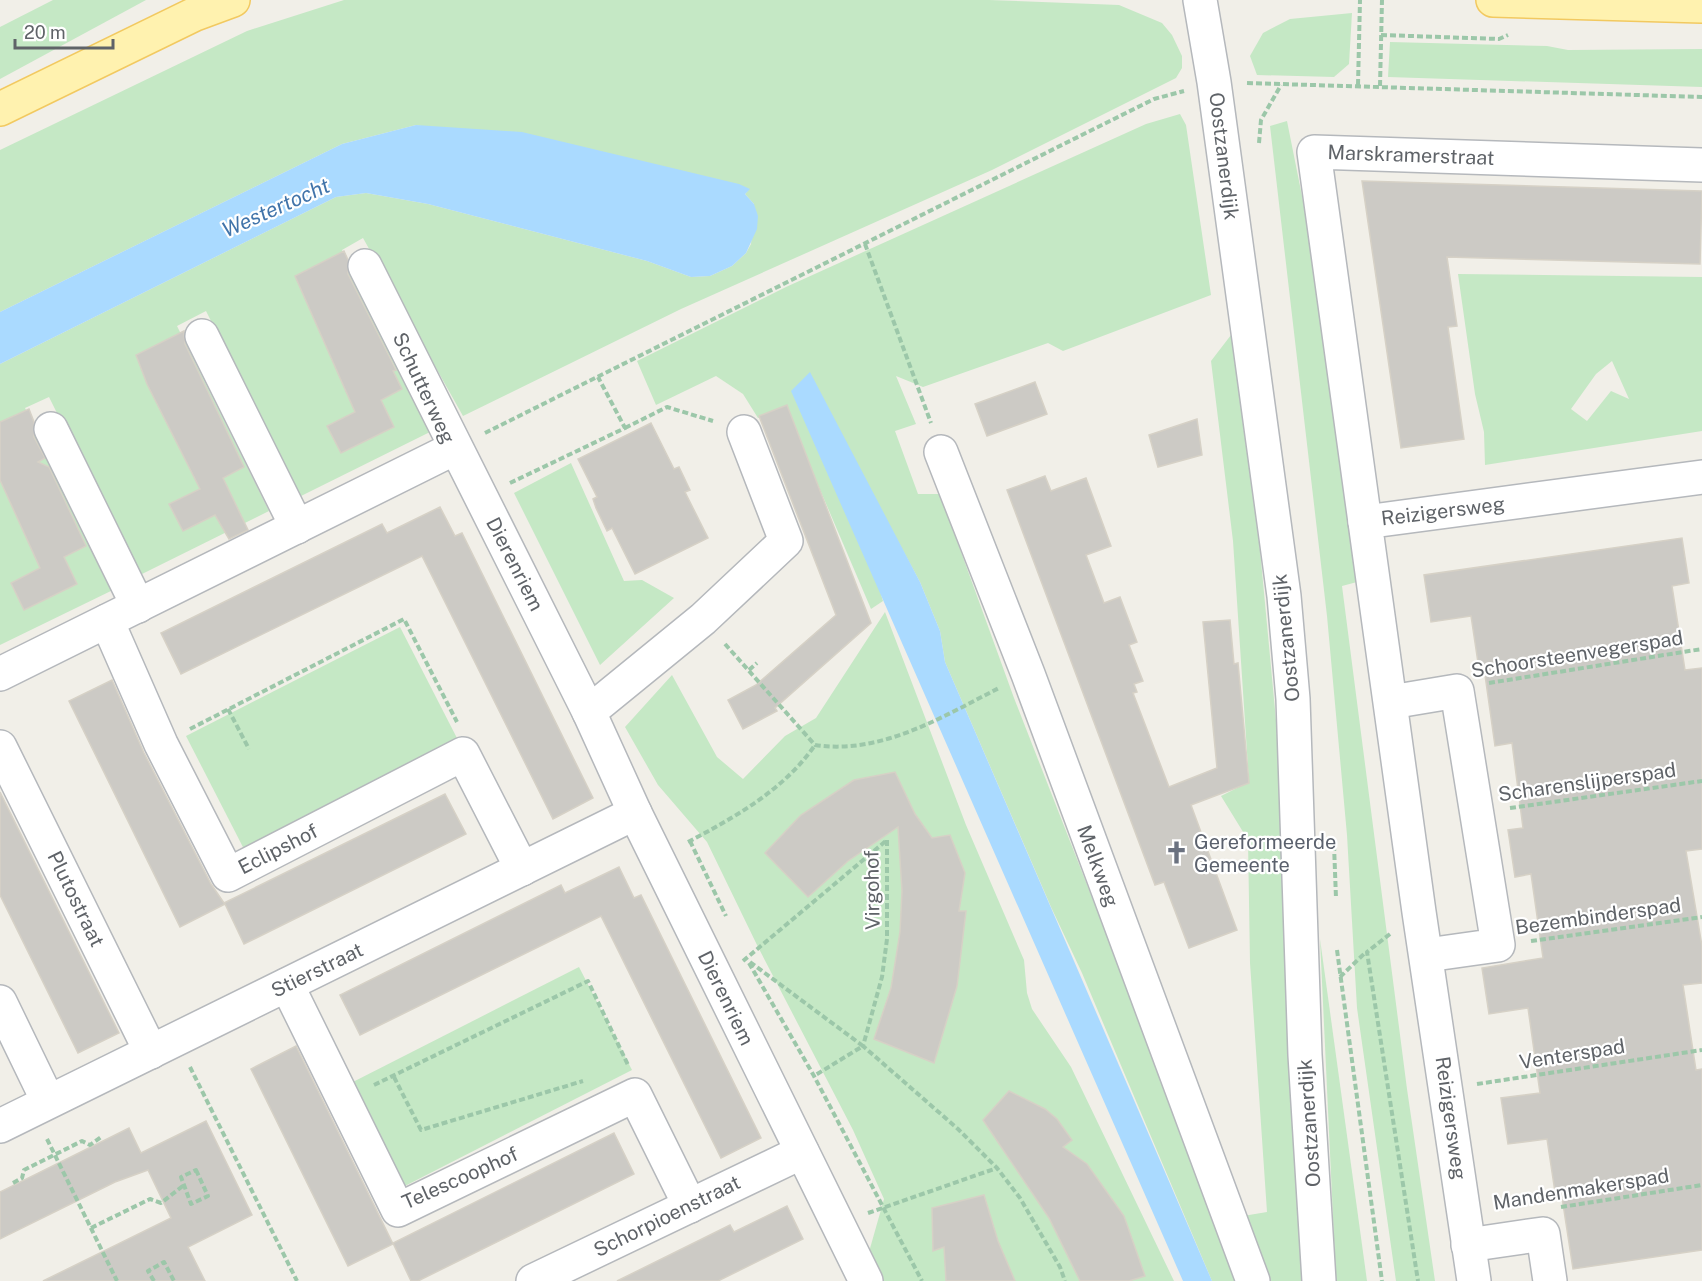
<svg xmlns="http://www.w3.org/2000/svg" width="1702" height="1281" font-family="'Public Sans',sans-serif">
	<rect width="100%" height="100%" fill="#f1efe8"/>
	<!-- green -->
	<g fill="#c5e8c5" fill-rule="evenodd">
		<polygon points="53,0 146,0 0,79 0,27"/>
		<polygon points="344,0 989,0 1119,5 1162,23 1172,35 1182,56 1182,68 1176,78 992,170 681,309 463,416 363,238 342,250 432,431 299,497 206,311 177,326 269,511 138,576 49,397 25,408 115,589 0,645 0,364 336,197 366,193 428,204 647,261 691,277 710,276 732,266 746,253 751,244 754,204 745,194 749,189 416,125 342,144 0,312 0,150 247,31"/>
		<polygon points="1352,13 1349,64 1334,77 1257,75 1250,56 1263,33 1290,19"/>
		<polygon points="1390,42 1547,46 1568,50 1702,49 1702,87 1388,77"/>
		<polygon points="1180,114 1186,125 1211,295 1063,351 1048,343 923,387 896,376 916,424 895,431 918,494 940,494 1014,698 1242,1281 1212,1281 1082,973 1051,907 945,662 940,631 920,582 821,399 883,601 871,609 786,410 758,418 743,394 716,376 656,405 637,361 786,287 1146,124"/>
		<polygon points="1287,121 1304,206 1357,582 1342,586 1407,1089 1435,1281 1396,1281 1357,1008 1347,835 1327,616 1270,126"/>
		<path d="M1458 274 1702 277V431L1485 465 1484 432 1475 394ZM1612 361 1629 399 1611 391 1587 421 1571 409 1596 374Z"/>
		<polygon points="1231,335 1260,550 1280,763 1303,1281 1262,1281 1237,1217 1267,1212 1250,963 1248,840 1221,796 1249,782 1233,541 1211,361"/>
		<polygon points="571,463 624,581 642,580 674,598 600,665 514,493"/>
		<polygon points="885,612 966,825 1024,960 1027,993 1032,1009 1071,1067 1174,1281 878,1281 867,1259 884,1199 853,1130 757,945 707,842 658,785 625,727 672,675 717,757 743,779 785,736 816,718"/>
		<polygon points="400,627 460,744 246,853 186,736"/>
		<polygon points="1320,939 1367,1281 1336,1281"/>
		<polygon points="579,967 632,1070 401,1188 347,1085"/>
	</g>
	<!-- water -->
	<g fill="#aadaff">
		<polygon points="416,125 522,132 739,184 750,189 745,194 754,204 758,216 757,229 746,253 732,266 710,276 691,277 647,261 428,204 366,193 336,197 0,364 0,312 342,144"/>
		<polygon points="810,372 920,582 940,631 945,662 1212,1281 1183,1281 791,391"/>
	</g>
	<!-- building -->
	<g fill="#cccac5" stroke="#d6d1c6" stroke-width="1.5">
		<polygon points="1362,181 1702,191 1700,264 1447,257 1457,326 1448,327 1464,439 1401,448"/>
		<polygon points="344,251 348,260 348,274 396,370 393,371 402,389 381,400 394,427 341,453 327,426 355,412 295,276"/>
		<polygon points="184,331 185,344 244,467 223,478 248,530 229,539 215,515 183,531 169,504 200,489 147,384 136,355"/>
		<polygon points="1035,382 1047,414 987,436 975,404"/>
		<polygon points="787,405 871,623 775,708 777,711 743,729 728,700 756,685 836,615 759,416"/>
		<polygon points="29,409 34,422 34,437 45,458 38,462 49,467 86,546 64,557 77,584 24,610 11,583 40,568 0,480 0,422"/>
		<polygon points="1197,419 1202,455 1158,467 1149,435"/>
		<polygon points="651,423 674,469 679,467 690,490 685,492 708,538 635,574 612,528 607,531 596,508 593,499 597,497 578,459"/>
		<polygon points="1045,476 1051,491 1086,478 1111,546 1086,555 1104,603 1120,597 1137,642 1129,645 1143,681 1134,684 1137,692 1133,693 1169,787 1217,768 1203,622 1230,620 1234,664 1238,663 1249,783 1191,805 1237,930 1189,948 1164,882 1155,885 1007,490"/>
		<polygon points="440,507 455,536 462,533 593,798 553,819 422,556 181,674 161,633 382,524 387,533"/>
		<polygon points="1682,538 1689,583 1672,586 1685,670 1702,668 1702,849 1686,851 1702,946 1702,983 1683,985 1696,1070 1702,1069 1702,1250 1573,1269 1561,1191 1555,1192 1547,1139 1508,1144 1501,1098 1540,1093 1528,1008 1489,1014 1482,968 1543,958 1531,874 1515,877 1508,830 1523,828 1512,743 1495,746 1484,668 1479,669 1471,616 1431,622 1424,575"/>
		<polygon points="112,680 144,753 211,884 224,903 445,794 466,834 244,944 225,904 180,927 69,701"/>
		<polygon points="895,772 915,814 932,838 950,835 965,873 959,911 966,911 957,986 934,1063 874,1039 891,988 900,932 902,891 898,827 848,861 808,897 765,853 801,815 854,780"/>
		<polygon points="0,792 119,1033 78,1053 0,895"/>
		<polygon points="619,867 634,898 641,895 761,1138 721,1158 601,916 360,1035 340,995 561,885 565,893"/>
		<polygon points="296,1046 393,1244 348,1266 251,1069"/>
		<polygon points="1009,1091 1045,1109 1057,1119 1072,1140 1063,1147 1087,1164 1124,1216 1145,1276 1129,1281 1080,1281 1049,1218 983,1120"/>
		<polygon points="206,1121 252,1215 188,1247 205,1281 43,1281 171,1218 148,1170 115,1182 0,1239 0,1192 129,1128 141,1153"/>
		<polygon points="614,1133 634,1174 418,1281 411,1281 393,1243"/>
		<polygon points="984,1195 998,1241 1015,1281 946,1281 944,1247 933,1251 932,1208"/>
		<polygon points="787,1206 803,1239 718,1281 617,1281 730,1225 734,1232"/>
	</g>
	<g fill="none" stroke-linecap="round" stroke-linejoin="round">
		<defs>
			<g id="minor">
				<polyline points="1200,0 1214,82 1284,596 1293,699 1305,1055 1319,1281"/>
				<polyline points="365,266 589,712 635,813 866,1281"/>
				<polyline points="202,336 297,527"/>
				<polyline points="51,429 138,606"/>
				<polyline points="941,452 1028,674 1253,1281"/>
				<polyline points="1365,522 1314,152 1702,165"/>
				<polyline points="107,621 161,744 228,875 463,754 522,869"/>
				<polyline points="0,674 455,448"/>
				<polyline points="1391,702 1457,691 1498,945 1427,955"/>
				<polyline points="589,712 703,619 786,541 744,432"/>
				<polyline points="0,747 151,1052"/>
				<polyline points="287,985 398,1210 635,1095 690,1206"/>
				<polyline points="0,1002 48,1101"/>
				<polyline points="0,1126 635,813"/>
				<polyline points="1468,1245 1543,1234 1550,1281"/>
				<polyline points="533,1281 802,1152"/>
				<polyline points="1474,1281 1419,912 1365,522 1702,477"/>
			</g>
			<g id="major">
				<polyline points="1493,0 1702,6"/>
				<polyline points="0,109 195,14 233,0"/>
			</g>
		</defs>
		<!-- minor casing -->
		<use href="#minor" stroke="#b5b8bc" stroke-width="36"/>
		<!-- major casing -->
		<use href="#major" stroke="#f2c960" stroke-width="36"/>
		<!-- path -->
		<g stroke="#9cc7a9" stroke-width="4" stroke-dasharray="6 3" stroke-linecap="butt">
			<polyline points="1381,35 1499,39 1508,35"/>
			<polyline points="1247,83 1702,97"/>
			<polyline points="1358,85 1360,0"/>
			<polyline points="1380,86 1382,0"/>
			<polyline points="1259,143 1261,120 1281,85"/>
			<polyline points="865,244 931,423"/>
			<polyline points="625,428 667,407 713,421"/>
			<polyline points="485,433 1154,99 1184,91"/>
			<polyline points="510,483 625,428 598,377"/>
			<path d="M725 644 815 745C881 755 942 717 999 688"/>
			<polyline points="749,670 757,663"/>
			<polyline points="1489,683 1702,649"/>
			<polyline points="228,709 249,749"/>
			<polyline points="190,729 404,619 457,722"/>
			<polyline points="1510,808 1702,781"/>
			<polyline points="887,840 887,939 882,977 863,1046 958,1129 997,1168 1020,1198 1060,1267 1065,1281"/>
			<polyline points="690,841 726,916"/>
			<path d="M688 842C735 817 784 790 815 745"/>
			<polyline points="1334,845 1336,898"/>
			<polyline points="1390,934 1367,952 1418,1281"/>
			<polyline points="1531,941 1702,917"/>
			<polyline points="1337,950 1382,1281"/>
			<polyline points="743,961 887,840"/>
			<polyline points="750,962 863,1046 814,1076"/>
			<polyline points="749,963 814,1076 922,1281"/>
			<polyline points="1340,977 1366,952"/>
			<polyline points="190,1067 297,1281"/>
			<polyline points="394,1077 421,1130 583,1081"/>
			<polyline points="1477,1084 1702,1050"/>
			<polyline points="374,1085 588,981 628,1065"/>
			<polyline points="47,1139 117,1281"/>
			<polygon points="196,1170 208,1196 191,1204 181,1177"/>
			<polyline points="13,1183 22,1178 24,1170 82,1141 90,1145 101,1137"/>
			<polyline points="1561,1207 1702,1185"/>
			<polyline points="868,1213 997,1168"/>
			<polyline points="91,1228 150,1199 161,1203 184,1185"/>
			<polyline points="154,1281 148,1271 164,1262 174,1281"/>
		</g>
		<!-- minor -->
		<use href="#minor" stroke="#fff" stroke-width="33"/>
		<!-- major -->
		<use href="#major" stroke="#fff2af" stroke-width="33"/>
	</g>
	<!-- icons -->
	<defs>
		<symbol id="church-bare" viewBox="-9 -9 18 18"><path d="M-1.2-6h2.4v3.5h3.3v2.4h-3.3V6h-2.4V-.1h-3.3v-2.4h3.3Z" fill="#6b7280" stroke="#fff" stroke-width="2.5" paint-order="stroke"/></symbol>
	</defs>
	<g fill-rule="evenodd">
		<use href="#church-bare" x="1160" y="836" width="33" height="33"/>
	</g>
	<g text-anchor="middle" stroke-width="4.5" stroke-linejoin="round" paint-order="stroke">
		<!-- street labels -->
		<g font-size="20" fill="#5f6368" stroke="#fff">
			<text transform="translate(1411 155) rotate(2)" y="7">Marskramerstraat</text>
			<text transform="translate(1224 156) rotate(83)" y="7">Oostzanerdijk</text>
			<text transform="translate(424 388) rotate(65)" y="7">Schutterweg</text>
			<text transform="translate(1443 511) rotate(-7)" y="7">Reizigersweg</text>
			<text transform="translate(515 564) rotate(63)" y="7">Dierenriem</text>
			<text transform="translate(1286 638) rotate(-96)" y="7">Oostzanerdijk</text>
			<text transform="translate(1577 654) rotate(-9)" y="7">Schoorsteenvegerspad</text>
			<text transform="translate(1587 782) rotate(-8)" y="7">Scharenslijperspad</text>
			<text transform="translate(278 849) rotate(-27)" y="7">Eclipshof</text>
			<text transform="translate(1098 866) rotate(70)" y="7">Melkweg</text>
			<text transform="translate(872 890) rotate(-91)" y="7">Virgohof</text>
			<text transform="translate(76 899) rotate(64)" y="7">Plutostraat</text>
			<text transform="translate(1598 916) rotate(-8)" y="7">Bezembinderspad</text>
			<text transform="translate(317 970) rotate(-26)" y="7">Stierstraat</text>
			<text transform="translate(726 998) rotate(64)" y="7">Dierenriem</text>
			<text transform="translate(1572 1054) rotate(-9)" y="7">Venterspad</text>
			<text transform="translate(1451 1118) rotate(82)" y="7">Reizigersweg</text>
			<text transform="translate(1309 1123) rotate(-94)" y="7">Oostzanerdijk</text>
			<text transform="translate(460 1178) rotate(-24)" y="7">Telescoophof</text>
			<text transform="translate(1581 1189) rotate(-9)" y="7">Mandenmakerspad</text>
			<text transform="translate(667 1216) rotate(-26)" y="7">Schorpioenstraat</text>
		</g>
		<!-- worship labels -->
		<g font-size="20" fill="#5b616d" stroke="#fff" text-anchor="start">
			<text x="1194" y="849">Gereformeerde<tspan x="1194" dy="23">Gemeente</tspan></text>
		</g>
		<!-- water labels -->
		<g font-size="21" font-style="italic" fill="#4174aa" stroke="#fff">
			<text transform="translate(276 208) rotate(-24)" y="7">Westertocht</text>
		</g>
	</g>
	<!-- scale -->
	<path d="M15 39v9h98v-9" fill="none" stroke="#5f6368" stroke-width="3"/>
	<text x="24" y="39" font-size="18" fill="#5f6368" stroke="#ffffff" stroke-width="4.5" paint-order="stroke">20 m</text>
</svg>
